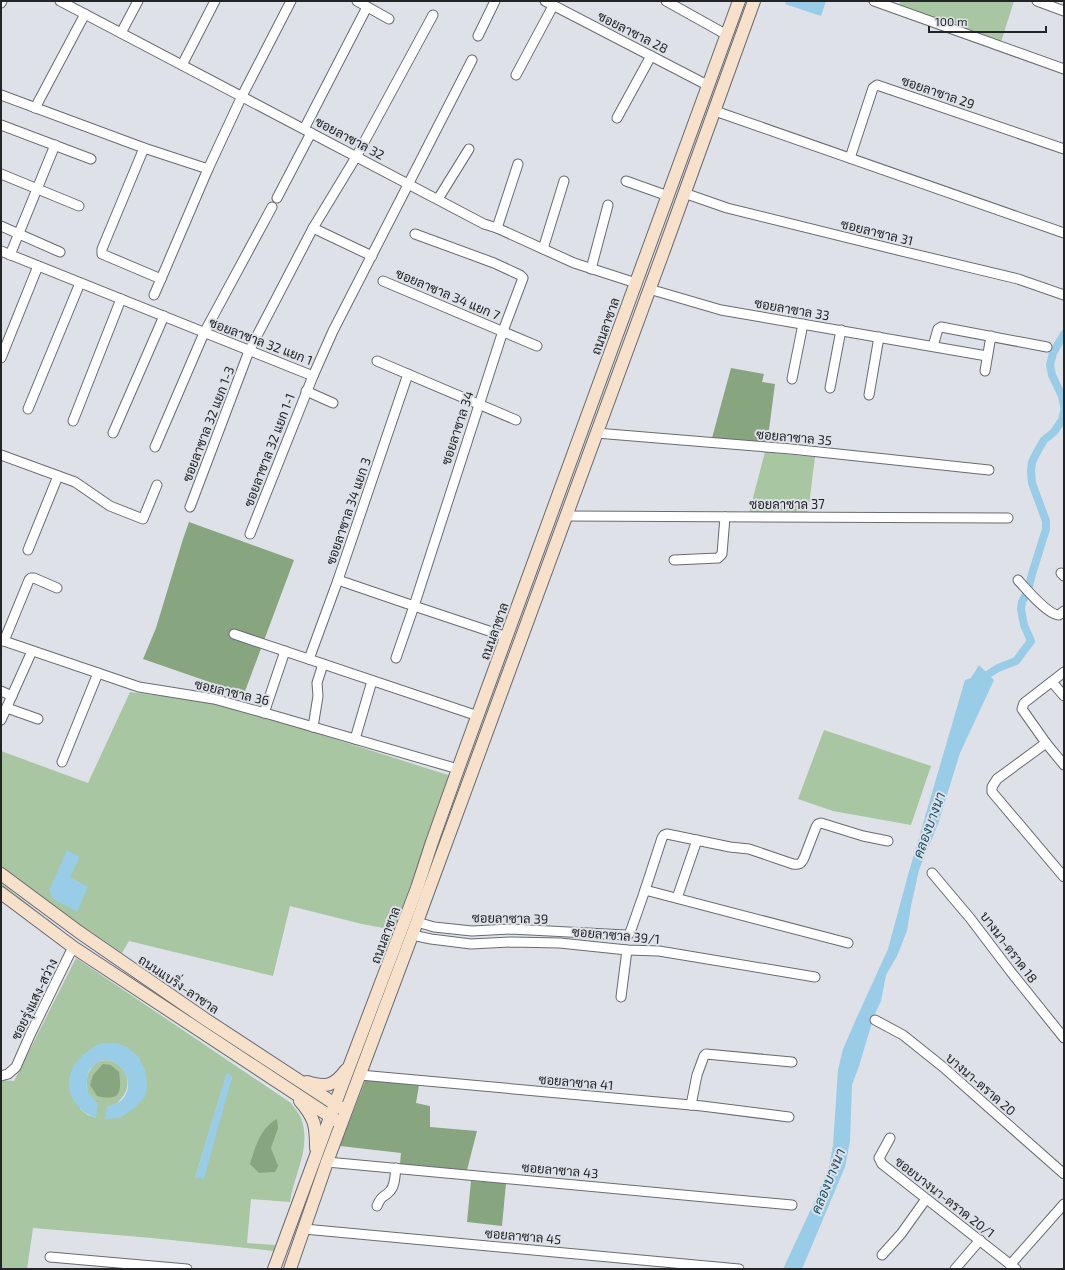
<svg xmlns="http://www.w3.org/2000/svg" width="1065" height="1270" font-family="'Exo 2',Sarabun,sans-serif">
	<rect width="100%" height="100%" fill="#dee1e8"/>
	<!-- green -->
	<g fill="#a8c6a1" fill-rule="evenodd">
		<polygon points="901,1 1014,1 1001,42 899,5"/>
		<polygon points="765,452 815,457 808,513 749,513"/>
		<polygon points="130,692 212,702 263,716 451,776 394,930 362,924 290,906 273,976 129,941 122,953 78,923 1,866 1,751 88,783"/>
		<polygon points="824,730 931,766 911,825 833,811 798,799"/>
		<polygon points="1,883 60,929 59,931 1,888"/>
		<path d="M76 958 291 1103C294 1108 299 1113 301 1118 312 1147 294 1174 290 1202L251 1199 247 1243 275 1245 274 1251 152 1238 33 1228 27 1269H1V1080L14 1081ZM91 1049 145 1070 120 1118 117 1103C145 1079 110 1046 92 1067 88 1072 86 1078 87 1085 87 1096 92 1107 96 1118L88 1115 80 1109ZM227 1073 232 1078 195 1178Z"/>
	</g>
	<!-- forest -->
	<g fill="#87a680">
		<polygon points="731,368 764,374 762,382 775,384 767,445 712,438"/>
		<polygon points="189,522 294,560 244,694 143,659 156,628 183,539"/>
		<path d="M103 1064 111 1065 119 1072C122 1092 120 1102 97 1096L90 1085 93 1075Z"/>
		<polygon points="366,1079 419,1085 416,1103 430,1106 430,1127 477,1131 467,1170 400,1164 401,1153 340,1146"/>
		<path d="M277 1119 278 1128 271 1148 278 1166 275 1172 259 1173 250 1164C255 1147 261 1127 277 1119Z"/>
		<polygon points="471,1181 506,1183 502,1226 467,1222"/>
	</g>
	<!-- water -->
	<g fill="#99cce7">
		<polygon points="786,1 826,1 821,16 785,4"/>
		<polygon points="979,665 994,680 960,753 938,824 919,870 911,906 907,931 897,956 886,975 881,1001 874,1016 859,1066 852,1085 850,1141 845,1167 802,1269 783,1269 812,1207 829,1167 833,1145 838,1070 843,1049 857,1017 888,949 908,875 965,680 971,678"/>
		<polygon points="67,850 80,857 70,877 88,887 77,912 52,898 49,890"/>
		<path d="M102 1043H116L127 1047 138 1056 145 1070 147 1086 145 1097 133 1109 120 1118 105 1119 107 1106C111 1105 115 1104 119 1102 144 1084 112 1045 93 1066 90 1069 88 1071 88 1074 85 1091 87 1092 98 1104L96 1118C69 1108 60 1080 79 1059 85 1052 94 1047 102 1043Z"/>
		<polygon points="227,1072 232,1077 204,1179 195,1178"/>
	</g>
	<g fill="none" stroke-linecap="round" stroke-linejoin="round">
		<!-- canal -->
		<g stroke="#99cce7" stroke-width="8">
			<polyline points="1064,334 1053,353 1050,365 1052,375 1062,396 1064,406"/>
			<polyline points="982,682 987,675 998,668 1016,661 1031,641 1024,625 1021,609 1022,602 1028,590 1032,574 1046,529 1046,521 1032,483 1031,471 1032,462 1037,452 1044,440 1054,432 1062,420 1064,411"/>
		</g>
		<defs>
			<g id="street">
				<polyline points="60,1 484,224 497,228 574,263 636,283"/>
				<polyline points="357,1 389,19"/>
				<polyline points="545,1 709,86"/>
				<polyline points="666,1 727,35"/>
				<polyline points="874,1 1064,69"/>
				<polyline points="1037,1 1064,11"/>
				<polyline points="1,3 2,1"/>
				<polyline points="121,33 138,1"/>
				<polyline points="478,36 495,1"/>
				<polyline points="182,65 215,1"/>
				<polyline points="516,75 553,6"/>
				<polyline points="1,95 144,148 208,169"/>
				<polyline points="35,108 85,14"/>
				<polyline points="715,111 1064,233"/>
				<polyline points="617,118 651,56"/>
				<polyline points="1,125 91,159"/>
				<polyline points="304,129 367,7"/>
				<polyline points="144,148 102,249 102,254 161,279 154,295"/>
				<polyline points="850,158 873,88 877,85 1064,149"/>
				<polyline points="1,174 79,206"/>
				<polyline points="626,181 668,196"/>
				<polyline points="684,193 727,208 889,248 1018,279 1064,295"/>
				<polyline points="277,198 311,133"/>
				<polyline points="438,199 469,149"/>
				<polyline points="1,226 60,252"/>
				<polyline points="313,228 372,256"/>
				<polyline points="497,228 518,164"/>
				<polyline points="415,234 494,263 520,275 523,278 503,331 414,606 507,637"/>
				<polyline points="543,249 564,181"/>
				<polyline points="1,251 313,376 333,331 472,60"/>
				<polyline points="10,255 55,145"/>
				<polyline points="591,269 608,205"/>
				<polyline points="161,279 208,169 242,96 291,1"/>
				<polyline points="383,281 537,346"/>
				<polyline points="649,289 721,310 987,356"/>
				<polyline points="933,346 938,329 941,327 1047,347"/>
				<polyline points="1,358 38,266"/>
				<polyline points="377,361 516,420"/>
				<polyline points="985,371 991,336"/>
				<polyline points="792,379 803,324"/>
				<polyline points="830,388 841,330"/>
				<polyline points="306,391 333,403"/>
				<polyline points="869,395 879,337"/>
				<polyline points="28,409 80,283"/>
				<polyline points="73,421 121,299"/>
				<polyline points="113,433 164,316"/>
				<polyline points="596,433 791,449 989,470"/>
				<polyline points="155,447 204,333 272,207"/>
				<polyline points="1,455 75,482 110,506 143,519 157,485"/>
				<polyline points="190,507 249,351 313,228 356,157 433,15"/>
				<polyline points="566,516 1008,518"/>
				<polyline points="250,534 313,376"/>
				<polyline points="28,550 58,476"/>
				<polyline points="674,560 718,558 722,554 725,517"/>
				<polyline points="1061,573 1064,576"/>
				<path d="M1018 580C1026 589 1048 615 1059 615L1064 611"/>
				<polyline points="234,634 478,716"/>
				<polyline points="1,640 139,687 214,699 272,715 458,769"/>
				<polyline points="4,641 29,580 31,578 34,578 57,588"/>
				<polyline points="396,658 414,606 338,580 408,374"/>
				<polyline points="309,659 338,580"/>
				<polyline points="1064,672 1024,703 1022,709 1046,743 1064,765"/>
				<polyline points="1052,682 1064,696"/>
				<polyline points="1,691 12,696"/>
				<polyline points="7,708 38,719"/>
				<polyline points="264,713 285,651"/>
				<polyline points="1,720 32,651"/>
				<polyline points="313,727 318,696 317,683 323,664"/>
				<polyline points="355,739 372,681"/>
				<polyline points="1046,743 997,779 992,787 992,792 1064,877"/>
				<polyline points="62,762 98,673"/>
				<polyline points="932,873 970,918 1011,972 1064,1038"/>
				<path d="M645 890 662 838 664 835 667 834 730 847 749 849 793 864C799 865 801 864 804 858L816 827 818 824 821 823 863 836 888 841"/>
				<polyline points="677,898 697,840"/>
				<polyline points="417,922 434,927 472,931 511,929 626,935 629,934 631,930 645,890 848,943"/>
				<polyline points="412,935 431,939 471,944 511,942 560,943 627,950 659,951 815,977"/>
				<polyline points="621,997 627,950"/>
				<polyline points="875,1020 903,1035 943,1067 1064,1174"/>
				<polyline points="360,1075 702,1106 789,1117"/>
				<polyline points="1,1076 8,1074 16,1067 30,1035 73,947"/>
				<polyline points="691,1105 697,1075 704,1056 706,1054 792,1062"/>
				<polyline points="890,1138 879,1158 882,1164 1016,1269"/>
				<polyline points="327,1162 792,1205"/>
				<path d="M377 1206C382 1194 384 1198 390 1191 395 1186 395 1175 396 1168"/>
				<polyline points="304,1229 739,1269"/>
				<polyline points="882,1255 901,1234 926,1199"/>
				<polyline points="50,1257 187,1269"/>
				<polyline points="1010,1265 1064,1204"/>
				<polyline points="955,1269 980,1240"/>
			</g>
			<g id="secondary">
				<polyline points="1,874 79,932 205,1019 341,1108"/>
				<polyline points="1,893 73,947 337,1121"/>
				<path d="M307 1082C326 1088 334 1086 346 1070"/>
				<path d="M300 1101C315 1118 316 1126 316 1148"/>
				<polyline points="274,1269 335,1104 417,888 432,842 458,769 739,1"/>
				<polyline points="290,1269 327,1162 417,922 664,250 754,1"/>
			</g>
		</defs>
		<!-- street casing -->
		<use href="#street" stroke="#696b72" stroke-width="11"/>
		<!-- secondary casing -->
		<use href="#secondary" stroke="#696b72" stroke-width="14"/>
		<!-- street -->
		<use href="#street" stroke="#fff" stroke-width="9"/>
		<!-- secondary -->
		<use href="#secondary" stroke="#f7e1ca" stroke-width="12"/>
	</g>
	<g text-anchor="middle" stroke-width="4" stroke-linejoin="round" paint-order="stroke">
		<!-- street labels -->
		<g font-size="13" fill="#222426" stroke="#dee1e8">
			<text transform="translate(633 32) rotate(27)" y="5">ซอยลาซาล 28</text>
			<text transform="translate(938 92) rotate(19)" y="5">ซอยลาซาล 29</text>
			<text transform="translate(350 138) rotate(28)" y="5">ซอยลาซาล 32</text>
			<text transform="translate(877 232) rotate(14)" y="5">ซอยลาซาล 31</text>
			<text transform="translate(448 294) rotate(23)" y="5">ซอยลาซาล 34 แยก 7</text>
			<text transform="translate(792 309) rotate(10)" y="5">ซอยลาซาล 33</text>
			<text transform="translate(605 326) rotate(-70)" y="5">ถนนลาซาล</text>
			<text transform="translate(261 341) rotate(21)" y="5">ซอยลาซาล 32 แยก 1</text>
			<text transform="translate(208 424) rotate(-69)" y="5">ซอยลาซาล 32 แยก 1-3</text>
			<text transform="translate(457 428) rotate(-72)" y="5">ซอยลาซาล 34</text>
			<text transform="translate(794 437) rotate(5)" y="5">ซอยลาซาล 35</text>
			<text transform="translate(269 450) rotate(-69)" y="5">ซอยลาซาล 32 แยก 1-1</text>
			<text x="787" y="509">ซอยลาซาล 37</text>
			<text transform="translate(348 511) rotate(-71)" y="5">ซอยลาซาล 34 แยก 3</text>
			<text transform="translate(494 631) rotate(-70)" y="5">ถนนลาซาล</text>
			<text transform="translate(232 692) rotate(13)" y="5">ซอยลาซาล 36</text>
			<text transform="translate(510 918) rotate(1)" y="5">ซอยลาซาล 39</text>
			<text transform="translate(385 935) rotate(-69)" y="5">ถนนลาซาล</text>
			<text transform="translate(616 935) rotate(5)" y="5">ซอยลาซาล 39/1</text>
			<text transform="translate(1009 947) rotate(53)" y="5">บางนา-ตราด 18</text>
			<text transform="translate(179 984) rotate(34)" y="5">ถนนแบริ่ง-ลาซาล</text>
			<text transform="translate(34 999) rotate(-64)" y="5">ซอยรุ่งแสง-สว่าง</text>
			<text transform="translate(576 1082) rotate(5)" y="5">ซอยลาซาล 41</text>
			<text transform="translate(981 1084) rotate(41)" y="5">บางนา-ตราด 20</text>
			<text transform="translate(560 1170) rotate(5)" y="5">ซอยลาซาล 43</text>
			<text transform="translate(945 1197) rotate(38)" y="5">ซอยบางนา-ตราด 20/1</text>
			<text transform="translate(523 1236) rotate(5)" y="5">ซอยลาซาล 45</text>
		</g>
		<!-- water labels -->
		<g font-size="14" font-style="italic" fill="#165570" stroke="#dee1e8">
			<text transform="translate(929 825) rotate(-70)" y="5">คลองบางนา</text>
			<text transform="translate(828 1181) rotate(-68)" y="5">คลองบางนา</text>
		</g>
	</g>
	<!-- border -->
	<rect width="1065" height="1270" fill="none" stroke="#222426" stroke-width="4"/>
	<!-- scale -->
	<path d="M929 26v6h117v-6" fill="none" stroke="#222426" stroke-width="2"/>
	<text x="935" y="26" font-size="12" fill="#222426" stroke="#dee1e8" stroke-width="3" paint-order="stroke">100 m</text>
</svg>
